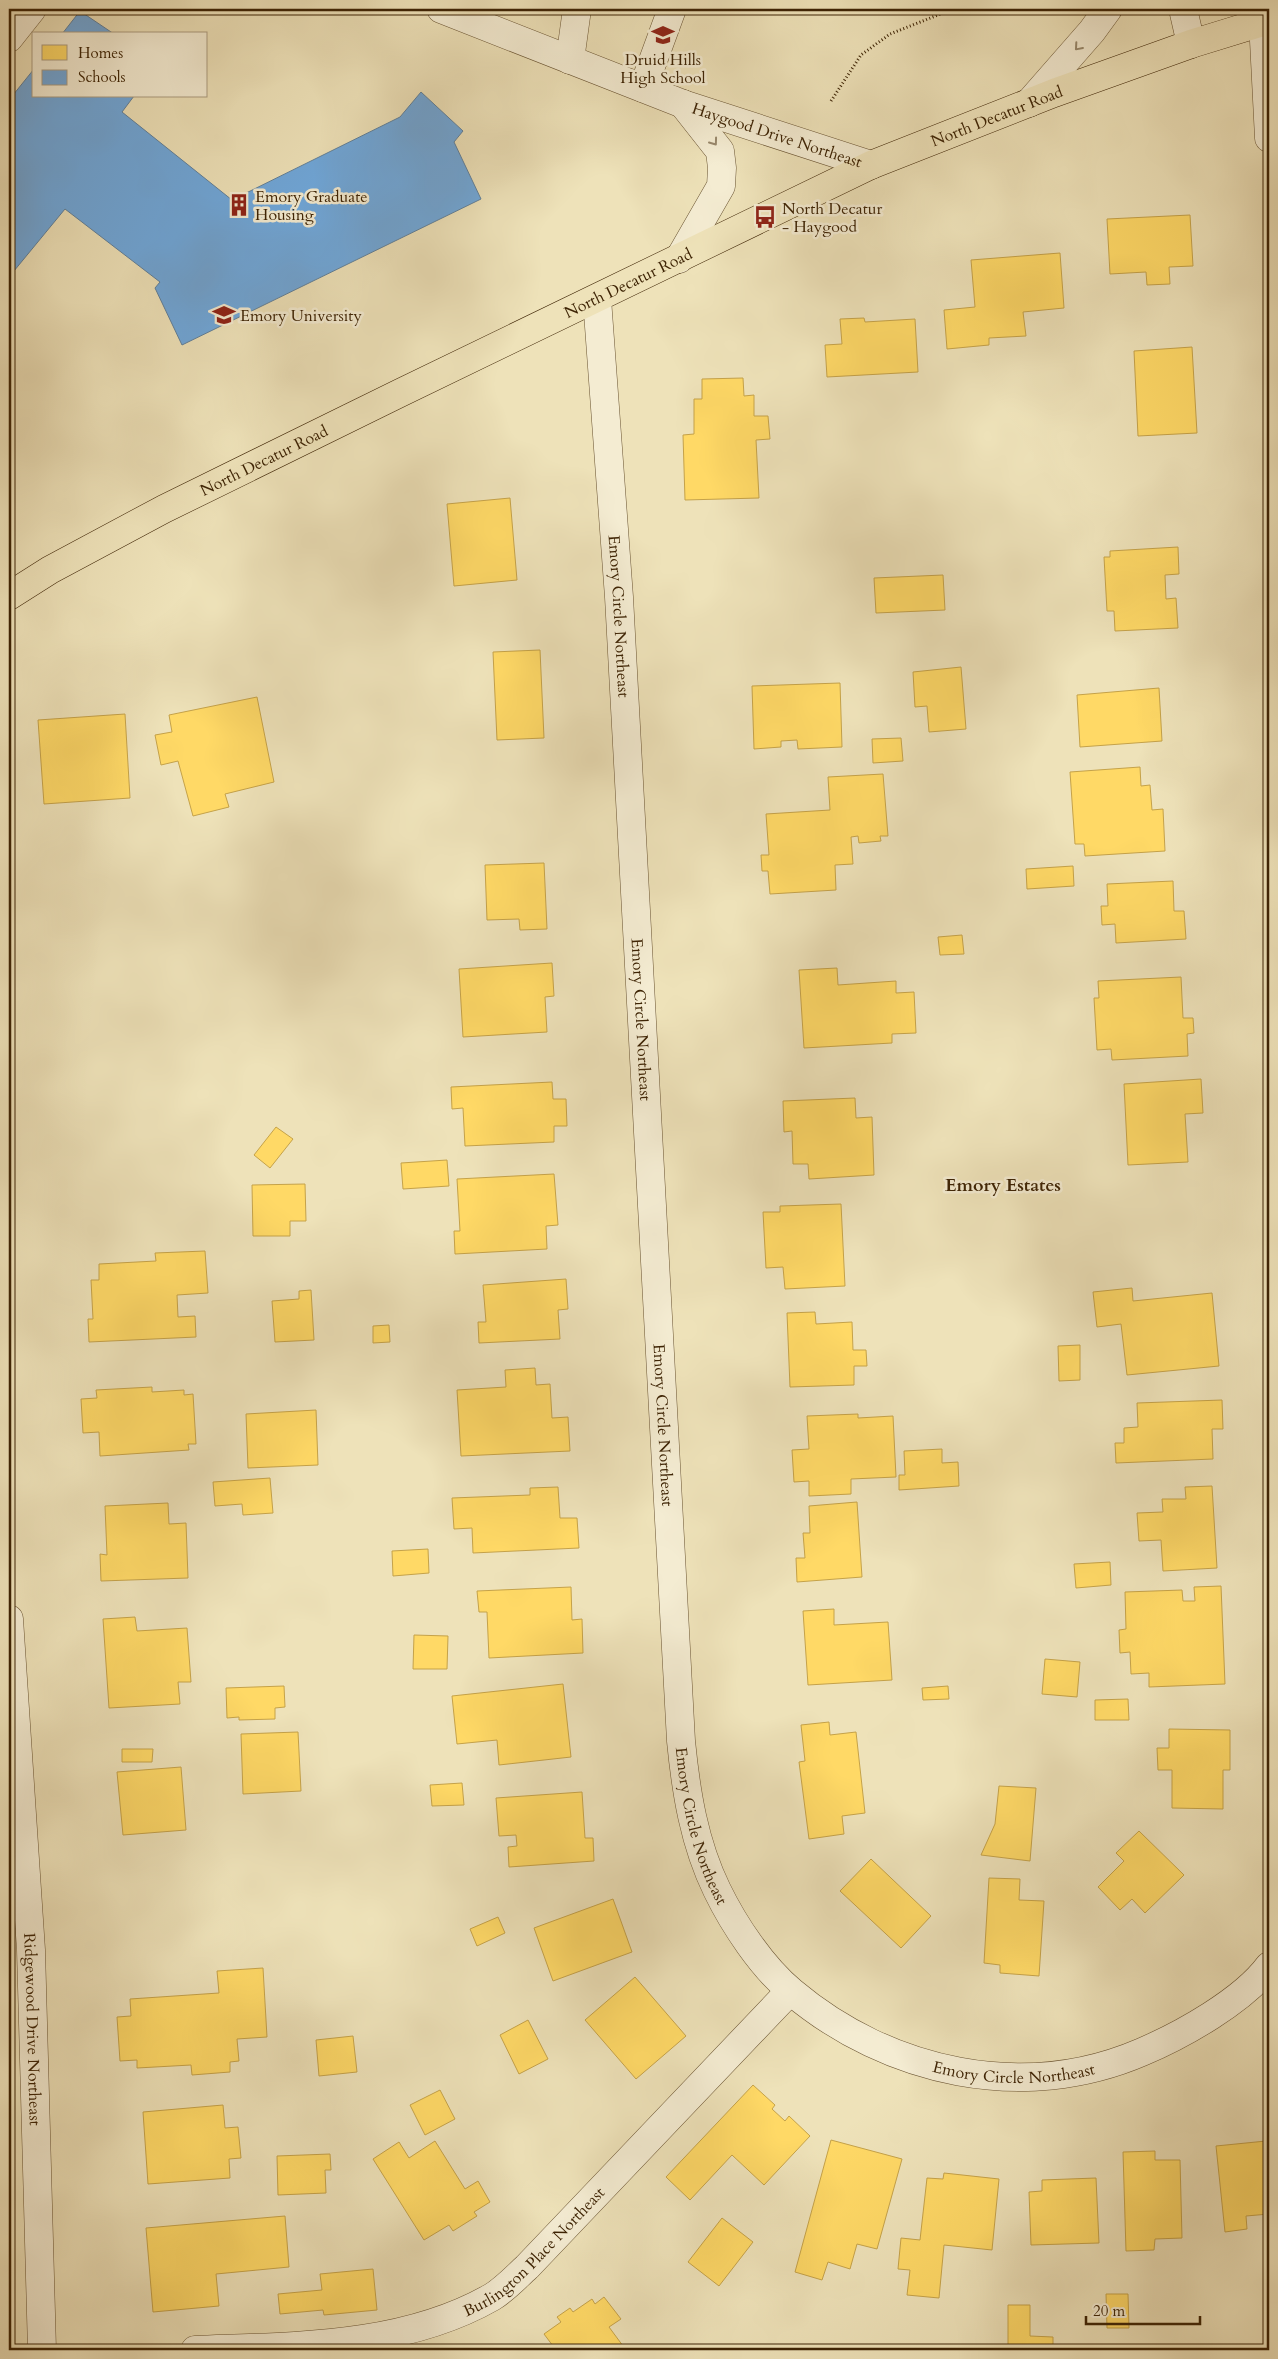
<svg xmlns="http://www.w3.org/2000/svg" width="1278" height="2359" font-family="Cardo,serif">
	<rect width="100%" height="100%" fill="#eee2b9"/>
	<filter id="stains"><feTurbulence type="fractalNoise" baseFrequency=".004" numOctaves="4"/><feColorMatrix values="0 0 0 0 .2 0 0 0 0 .09 0 0 0 0 .02 0 0 0 .5 -.17"/></filter>
	<radialGradient id="worn" r=".72"><stop offset=".6" stop-color="#630" stop-opacity="0"/><stop offset="1" stop-color="#630" stop-opacity=".3"/></radialGradient>
	<!-- homes -->
	<g fill="#ffd966" stroke="#c5a249">
		<polygon points="1190,215 1193,266 1169,267 1170,284 1147,285 1146,272 1110,274 1107,219"/>
		<polygon points="1060,253 1064,308 1023,312 1026,336 989,338 989,345 947,349 944,310 975,307 971,260"/>
		<polygon points="864,318 865,322 915,319 918,372 827,377 825,345 842,344 840,319"/>
		<polygon points="1192,347 1197,433 1138,436 1134,351"/>
		<polygon points="743,378 744,396 754,395 754,416 768,416 770,439 756,440 759,498 685,500 683,435 694,434 694,399 702,399 702,379"/>
		<polygon points="510,498 517,580 454,586 447,504"/>
		<polygon points="1178,547 1179,574 1165,575 1166,599 1176,598 1178,628 1115,631 1114,611 1107,611 1104,557 1110,557 1110,551"/>
		<polygon points="943,575 945,610 876,613 874,578"/>
		<polygon points="540,650 544,738 497,740 493,652"/>
		<polygon points="961,667 966,729 929,732 927,706 915,707 913,672"/>
		<polygon points="840,683 842,747 798,749 797,740 781,741 781,747 754,749 752,686"/>
		<polygon points="1159,688 1162,741 1080,747 1077,695"/>
		<polygon points="257,697 274,782 225,794 229,807 193,816 178,761 161,765 155,735 172,732 169,715"/>
		<polygon points="125,714 130,798 44,804 38,720"/>
		<polygon points="901,738 903,761 873,763 872,739"/>
		<polygon points="1140,767 1141,786 1150,785 1152,810 1163,809 1165,851 1085,856 1084,844 1075,844 1070,772"/>
		<polygon points="883,774 888,836 880,836 881,841 859,843 858,836 851,837 853,864 835,865 836,890 770,894 768,871 762,871 761,855 769,855 766,814 830,810 828,777"/>
		<polygon points="544,863 547,929 520,930 519,919 487,920 485,865"/>
		<polygon points="1073,866 1074,886 1027,889 1026,869"/>
		<polygon points="1173,881 1174,911 1184,911 1186,939 1116,943 1115,924 1102,925 1101,906 1108,906 1107,884"/>
		<polygon points="962,935 964,954 940,955 938,937"/>
		<polygon points="552,963 554,996 545,997 547,1032 463,1037 459,969"/>
		<polygon points="837,968 838,985 896,981 896,993 914,992 916,1033 892,1034 892,1043 804,1048 799,970"/>
		<polygon points="1181,977 1183,1018 1193,1018 1194,1033 1187,1034 1188,1056 1112,1060 1111,1049 1097,1050 1094,998 1099,998 1098,981"/>
		<polygon points="1201,1079 1203,1113 1185,1114 1188,1162 1128,1165 1124,1084"/>
		<polygon points="552,1082 553,1099 566,1099 567,1126 554,1126 554,1142 465,1146 463,1108 452,1109 451,1087"/>
		<polygon points="855,1098 856,1118 872,1117 874,1175 809,1179 808,1164 793,1164 792,1131 784,1132 783,1101"/>
		<polygon points="276,1127 293,1139 270,1168 254,1155"/>
		<polygon points="447,1160 449,1186 403,1189 401,1163"/>
		<polygon points="554,1174 558,1225 546,1226 547,1249 455,1254 454,1231 460,1231 457,1179"/>
		<polygon points="305,1184 306,1221 290,1221 290,1236 253,1236 252,1185"/>
		<polygon points="841,1204 845,1286 785,1289 783,1267 766,1268 763,1212 780,1212 780,1206"/>
		<polygon points="205,1251 208,1293 177,1295 178,1317 195,1316 196,1337 89,1342 88,1319 93,1319 91,1280 99,1280 99,1264 156,1261 155,1253"/>
		<polygon points="566,1279 568,1309 558,1310 560,1339 479,1343 478,1322 486,1322 483,1285"/>
		<polygon points="1132,1288 1133,1301 1212,1293 1219,1366 1127,1375 1121,1324 1097,1327 1093,1292"/>
		<polygon points="311,1290 314,1340 275,1342 272,1301 299,1299 299,1291"/>
		<polygon points="815,1312 816,1324 852,1322 853,1350 866,1350 867,1366 854,1366 854,1385 790,1387 787,1313"/>
		<polygon points="389,1325 390,1342 373,1343 373,1326"/>
		<polygon points="1080,1345 1080,1380 1059,1381 1058,1346"/>
		<polygon points="535,1368 536,1385 550,1384 552,1418 568,1417 570,1451 461,1456 457,1390 506,1387 505,1370"/>
		<polygon points="152,1387 152,1392 184,1390 184,1395 193,1394 196,1444 188,1444 189,1450 100,1456 99,1432 83,1433 81,1399 97,1398 96,1390"/>
		<polygon points="1222,1400 1223,1429 1212,1429 1213,1459 1116,1463 1115,1443 1124,1443 1124,1428 1138,1427 1137,1403"/>
		<polygon points="316,1410 318,1465 248,1468 246,1414"/>
		<polygon points="858,1414 858,1418 893,1416 896,1477 851,1479 851,1494 809,1496 809,1481 794,1482 792,1450 809,1449 807,1416"/>
		<polygon points="942,1449 942,1463 958,1462 959,1486 899,1490 899,1475 905,1475 904,1451"/>
		<polygon points="270,1478 273,1513 243,1515 242,1504 215,1506 213,1482"/>
		<polygon points="1212,1486 1217,1568 1163,1571 1161,1540 1139,1541 1137,1513 1163,1512 1162,1499 1186,1499 1185,1487"/>
		<polygon points="558,1487 560,1518 577,1518 579,1548 473,1553 472,1528 454,1529 452,1498 530,1495 530,1488"/>
		<polygon points="857,1502 862,1577 797,1582 796,1558 805,1558 803,1533 810,1533 809,1506"/>
		<polygon points="168,1503 169,1524 186,1523 188,1578 101,1581 100,1554 107,1555 105,1506"/>
		<polygon points="428,1549 429,1573 393,1576 392,1551"/>
		<polygon points="1110,1562 1111,1585 1076,1588 1074,1564"/>
		<polygon points="1221,1586 1225,1684 1149,1687 1149,1673 1131,1674 1130,1652 1120,1653 1119,1630 1126,1629 1125,1592 1182,1590 1183,1601 1195,1601 1194,1587"/>
		<polygon points="571,1587 572,1620 582,1619 583,1653 489,1658 487,1612 479,1612 477,1591"/>
		<polygon points="834,1609 834,1625 888,1622 892,1680 808,1685 803,1611"/>
		<polygon points="135,1617 137,1631 187,1628 191,1682 178,1682 180,1704 109,1708 103,1619"/>
		<polygon points="414,1635 448,1636 447,1669 413,1669"/>
		<polygon points="1045,1659 1080,1662 1077,1697 1042,1694"/>
		<polygon points="563,1684 571,1757 499,1765 497,1740 457,1744 452,1696"/>
		<polygon points="284,1686 285,1707 275,1708 275,1719 239,1720 239,1717 227,1718 226,1688"/>
		<polygon points="948,1686 949,1699 923,1700 922,1688"/>
		<polygon points="1128,1699 1129,1720 1095,1720 1095,1700"/>
		<polygon points="829,1722 830,1735 856,1732 865,1813 842,1816 844,1834 809,1839 799,1762 805,1761 801,1725"/>
		<polygon points="1169,1729 1230,1730 1230,1770 1223,1770 1223,1809 1172,1808 1172,1770 1158,1770 1157,1748 1169,1748"/>
		<polygon points="298,1732 301,1791 243,1794 241,1734"/>
		<polygon points="122,1749 153,1749 152,1762 122,1762"/>
		<polygon points="181,1767 186,1830 123,1835 117,1772"/>
		<polygon points="462,1783 464,1805 432,1806 430,1785"/>
		<polygon points="999,1786 1036,1788 1030,1861 981,1855 995,1824"/>
		<polygon points="582,1792 585,1838 593,1838 594,1861 509,1867 508,1847 517,1846 516,1835 499,1836 496,1798"/>
		<polygon points="1139,1831 1184,1875 1145,1913 1132,1899 1120,1910 1098,1887 1124,1861 1116,1853"/>
		<polygon points="871,1859 931,1916 901,1948 840,1891"/>
		<polygon points="989,1878 1020,1879 1019,1900 1044,1901 1039,1976 1000,1973 1000,1965 984,1963"/>
		<polygon points="613,1899 632,1952 553,1981 534,1928"/>
		<polygon points="498,1917 505,1933 477,1946 470,1929"/>
		<polygon points="263,1968 267,2037 237,2039 239,2061 230,2062 230,2072 192,2075 191,2065 137,2068 137,2060 120,2061 117,2017 131,2016 130,1999 219,1993 217,1971"/>
		<polygon points="635,1977 686,2036 636,2079 585,2020"/>
		<polygon points="528,2020 548,2059 519,2074 500,2035"/>
		<polygon points="353,2036 357,2072 319,2076 316,2040"/>
		<polygon points="753,2085 775,2105 772,2109 785,2121 789,2116 810,2136 764,2185 732,2155 690,2200 666,2177"/>
		<polygon points="440,2090 455,2119 425,2135 410,2105"/>
		<polygon points="223,2105 225,2128 238,2127 241,2158 229,2159 230,2178 148,2184 143,2112"/>
		<polygon points="1265,2132 1269,2132 1269,2214 1246,2216 1247,2229 1225,2232 1216,2146 1266,2141"/>
		<polygon points="831,2140 902,2159 877,2249 857,2244 850,2269 828,2262 822,2280 795,2272"/>
		<polygon points="435,2141 465,2189 478,2181 490,2202 474,2212 477,2216 453,2231 449,2225 424,2240 373,2159 399,2142 409,2158"/>
		<polygon points="1155,2151 1155,2160 1180,2160 1182,2238 1155,2239 1154,2250 1126,2251 1123,2152"/>
		<polygon points="330,2154 331,2170 325,2170 326,2193 278,2195 277,2156"/>
		<polygon points="944,2173 999,2179 992,2250 944,2245 939,2298 907,2295 910,2270 898,2269 901,2238 920,2240 927,2178 943,2179"/>
		<polygon points="1096,2178 1099,2243 1031,2245 1029,2192 1042,2191 1042,2180"/>
		<polygon points="285,2216 289,2267 216,2274 219,2306 153,2312 146,2228"/>
		<polygon points="722,2218 753,2242 719,2286 688,2262"/>
		<polygon points="373,2269 377,2310 324,2315 323,2310 280,2314 278,2294 322,2290 320,2274"/>
		<polygon points="1106,2294 1128,2294 1129,2328 1107,2328"/>
		<polygon points="604,2297 621,2319 609,2327 626,2350 556,2350 544,2334 561,2322 557,2317 570,2308 573,2312 592,2299 595,2304"/>
		<polygon points="1008,2305 1030,2305 1030,2336 1053,2337 1053,2350 1008,2350"/>
	</g>
	<!-- schools -->
	<g fill="#6fa8dc" stroke="#60809b">
		<polygon points="80,11 114,34 62,34"/>
		<polygon points="34,69 34,96 134,96 122,112 232,200 400,117 421,92 463,131 454,142 481,199 182,345 155,288 160,282 65,209 9,277 9,100"/>
		<polygon points="9,422 14,433 9,435"/>
	</g>
	<g fill="none" stroke-linecap="round" stroke-linejoin="round">
		<defs>
			<g id="minor">
				<path id="s1" d="M441 9 683 104 871 165"/>
				<polyline points="1183,9 1191,44"/>
				<polyline points="1263,21 1269,138"/>
				<polyline points="9,38 32,9"/>
				<polyline points="570,60 577,9"/>
				<polyline points="643,88 672,9"/>
				<polyline points="1029,103 1092,31 1108,9"/>
				<polyline points="679,259 721,186 722,168 720,151 683,104"/>
				<path id="s2" d="M597 299 619 597 681 1741C686 1792 694 1843 717 1890 734 1925 762 1967 792 1992 888 2073 1024 2103 1142 2052 1182 2035 1243 2001 1269 1966"/>
				<path id="s3" d="M9 1619 31 1950 42 2350"/>
				<path id="s4" d="M195 2350C294 2346 403 2348 492 2297 505 2289 516 2277 527 2267L790 1991"/>
			</g>
			<g id="major">
				<path id="s5" d="M9 596 50 570 164 509 400 393 871 165 1054 93 1191 44 1269 20"/>
			</g>
		</defs>
		<!-- minor casing -->
		<use href="#minor" stroke="#695331" stroke-width="29"/>
		<!-- major casing -->
		<use href="#major" stroke="#3d2304" stroke-width="29"/>
		<!-- path -->
		<polyline stroke="#3d2304" stroke-width="3" stroke-dasharray="1 2.5" stroke-linecap="butt" points="831,101 861,55 890,34 953,9"/>
		<!-- minor -->
		<use href="#minor" stroke="#f4ecd2" stroke-width="28"/>
		<!-- major -->
		<use href="#major" stroke="#eee2b9" stroke-width="28"/>
	</g>
	<!-- one-way arrows -->
	<defs><path id="oneway-chevron" d="M-2-3.5L2.5 0L-2 3.5" fill="none" stroke-width="1.6" stroke-linecap="round" stroke-linejoin="round" transform="scale(1.25)"/></defs>
	<g stroke="#98886b">
		<use href="#oneway-chevron" transform="translate(1078 47) rotate(131)"/>
		<use href="#oneway-chevron" transform="translate(714 142) rotate(54)"/>
	</g>
	<!-- icons -->
	<defs>
		<symbol id="school-bare" viewBox="-9 -9 18 18"><path d="M0-5L7-2L0 1L-7-2ZM-4 1L0 2.5L4 1V4Q0 6-4 4Z" fill="#8f2418" stroke="#f4ecd2" stroke-width="2.5" paint-order="stroke"/></symbol>
		<symbol id="building-bare" viewBox="-9 -9 18 18"><path d="M-4-6H4V6H1V3H-1V6H-4ZM-2.5-4.3h1.7v1.8h-1.7ZM.8-4.3h1.7v1.8H.8ZM-2.5-1h1.7V.8h-1.7ZM.8-1h1.7V.8H.8Z" fill="#8f2418" stroke="#f4ecd2" stroke-width="2.5" paint-order="stroke"/></symbol>
		<symbol id="bus-bare" viewBox="-9 -9 18 18"><path d="M-5-6H5V4H4V6H2V4H-2V6H-4V4H-5ZM-3.5-4V0h7V-4ZM-3.5 1.2v1.5H-2V1.2ZM2 1.2v1.5H3.5V1.2Z" fill="#8f2418" stroke="#f4ecd2" stroke-width="2.5" paint-order="stroke"/></symbol>
		<symbol id="university-bare" viewBox="-9 -9 18 18"><path d="M0-5L7-2L0 1L-7-2ZM-4 1L0 2.5L4 1V4Q0 6-4 4Z" fill="#8f2418" stroke="#f4ecd2" stroke-width="2.5" paint-order="stroke"/></symbol>
	</defs>
	<g fill-rule="evenodd">
		<use href="#school-bare" x="647" y="19" width="32" height="32"/>
		<use href="#building-bare" x="223" y="189" width="32" height="32"/>
		<use href="#bus-bare" x="749" y="201" width="32" height="32"/>
		<use href="#university-bare" x="208" y="299" width="32" height="32"/>
	</g>
	<g text-anchor="middle" stroke-width="5" stroke-linejoin="round" paint-order="stroke">
		<!-- poi labels -->
		<g font-size="16" fill="#3d2304" stroke="#f4ecd2" text-anchor="start">
			<text x="663" y="65" text-anchor="middle">Druid Hills<tspan x="663" dy="18">High School</tspan></text>
			<text x="255" y="202">Emory Graduate<tspan x="255" dy="18">Housing</tspan></text>
			<text x="782" y="214">North Decatur<tspan x="782" dy="18">- Haygood</tspan></text>
			<text x="240" y="321">Emory University</text>
		</g>
		<!-- street labels -->
		<g font-size="16" fill="#3d2304" stroke="#f4ecd2">
			<text dy="6" stroke="none"><textPath href="#s5" startOffset="1099">North Decatur Road</textPath></text>
			<text dy="6" stroke="none"><textPath href="#s1" startOffset="359">Haygood Drive Northeast</textPath></text>
			<text dy="6" stroke="none"><textPath href="#s5" startOffset="694">North Decatur Road</textPath></text>
			<text dy="6" stroke="none"><textPath href="#s5" startOffset="289">North Decatur Road</textPath></text>
			<text dy="6" stroke="none"><textPath href="#s2" startOffset="318">Emory Circle Northeast</textPath></text>
			<text dy="6" stroke="none"><textPath href="#s2" startOffset="722">Emory Circle Northeast</textPath></text>
			<text dy="6" stroke="none"><textPath href="#s2" startOffset="1128">Emory Circle Northeast</textPath></text>
			<text dy="6" stroke="none"><textPath href="#s2" startOffset="1532">Emory Circle Northeast</textPath></text>
			<text dy="6" stroke="none"><textPath href="#s3" startOffset="411">Ridgewood Drive Northeast</textPath></text>
			<text dy="6" stroke="none"><textPath href="#s2" startOffset="1968">Emory Circle Northeast</textPath></text>
			<text dy="6" stroke="none"><textPath href="#s4" startOffset="366">Burlington Place Northeast</textPath></text>
		</g>
		<!-- neighbourhood labels -->
		<g font-size="18" font-weight="bold" fill="#3d2304" stroke="#f4ecd2">
			<text x="1003" y="1191">Emory Estates</text>
		</g>
	</g>
	<!-- margin -->
	<rect width="1278" height="2359" fill="none" stroke="#eee2b9" stroke-width="30"/>
	<rect x="10" y="10" width="1258" height="2339" fill="none" stroke="#3d2304" stroke-width="2.5"/>
	<rect x="15" y="15" width="1248" height="2329" fill="none" stroke="#3d2304"/>
	<!-- legend -->
	<rect x="32" y="32" width="175" height="65" fill="#f4ecd2" stroke="#ab9c80"/>
	<rect x="42" y="45" width="25" height="15" fill="#ffd966" stroke="#ab9c80"/>
	<text x="78" y="58" font-size="15" fill="#3d2304">Homes</text>
	<rect x="42" y="70" width="25" height="15" fill="#6fa8dc" stroke="#ab9c80"/>
	<text x="78" y="82" font-size="15" fill="#3d2304">Schools</text>
	<!-- scale -->
	<path d="M1086 2316v8h114v-8" fill="none" stroke="#3d2304" stroke-width="2.5"/>
	<text x="1093" y="2316" font-size="15" fill="#3d2304" stroke="#f4ecd2" stroke-width="4" paint-order="stroke">20 m</text>
	<rect width="100%" height="100%" filter="url(#stains)"/>
	<rect width="100%" height="100%" fill="url(#worn)"/>
</svg>
